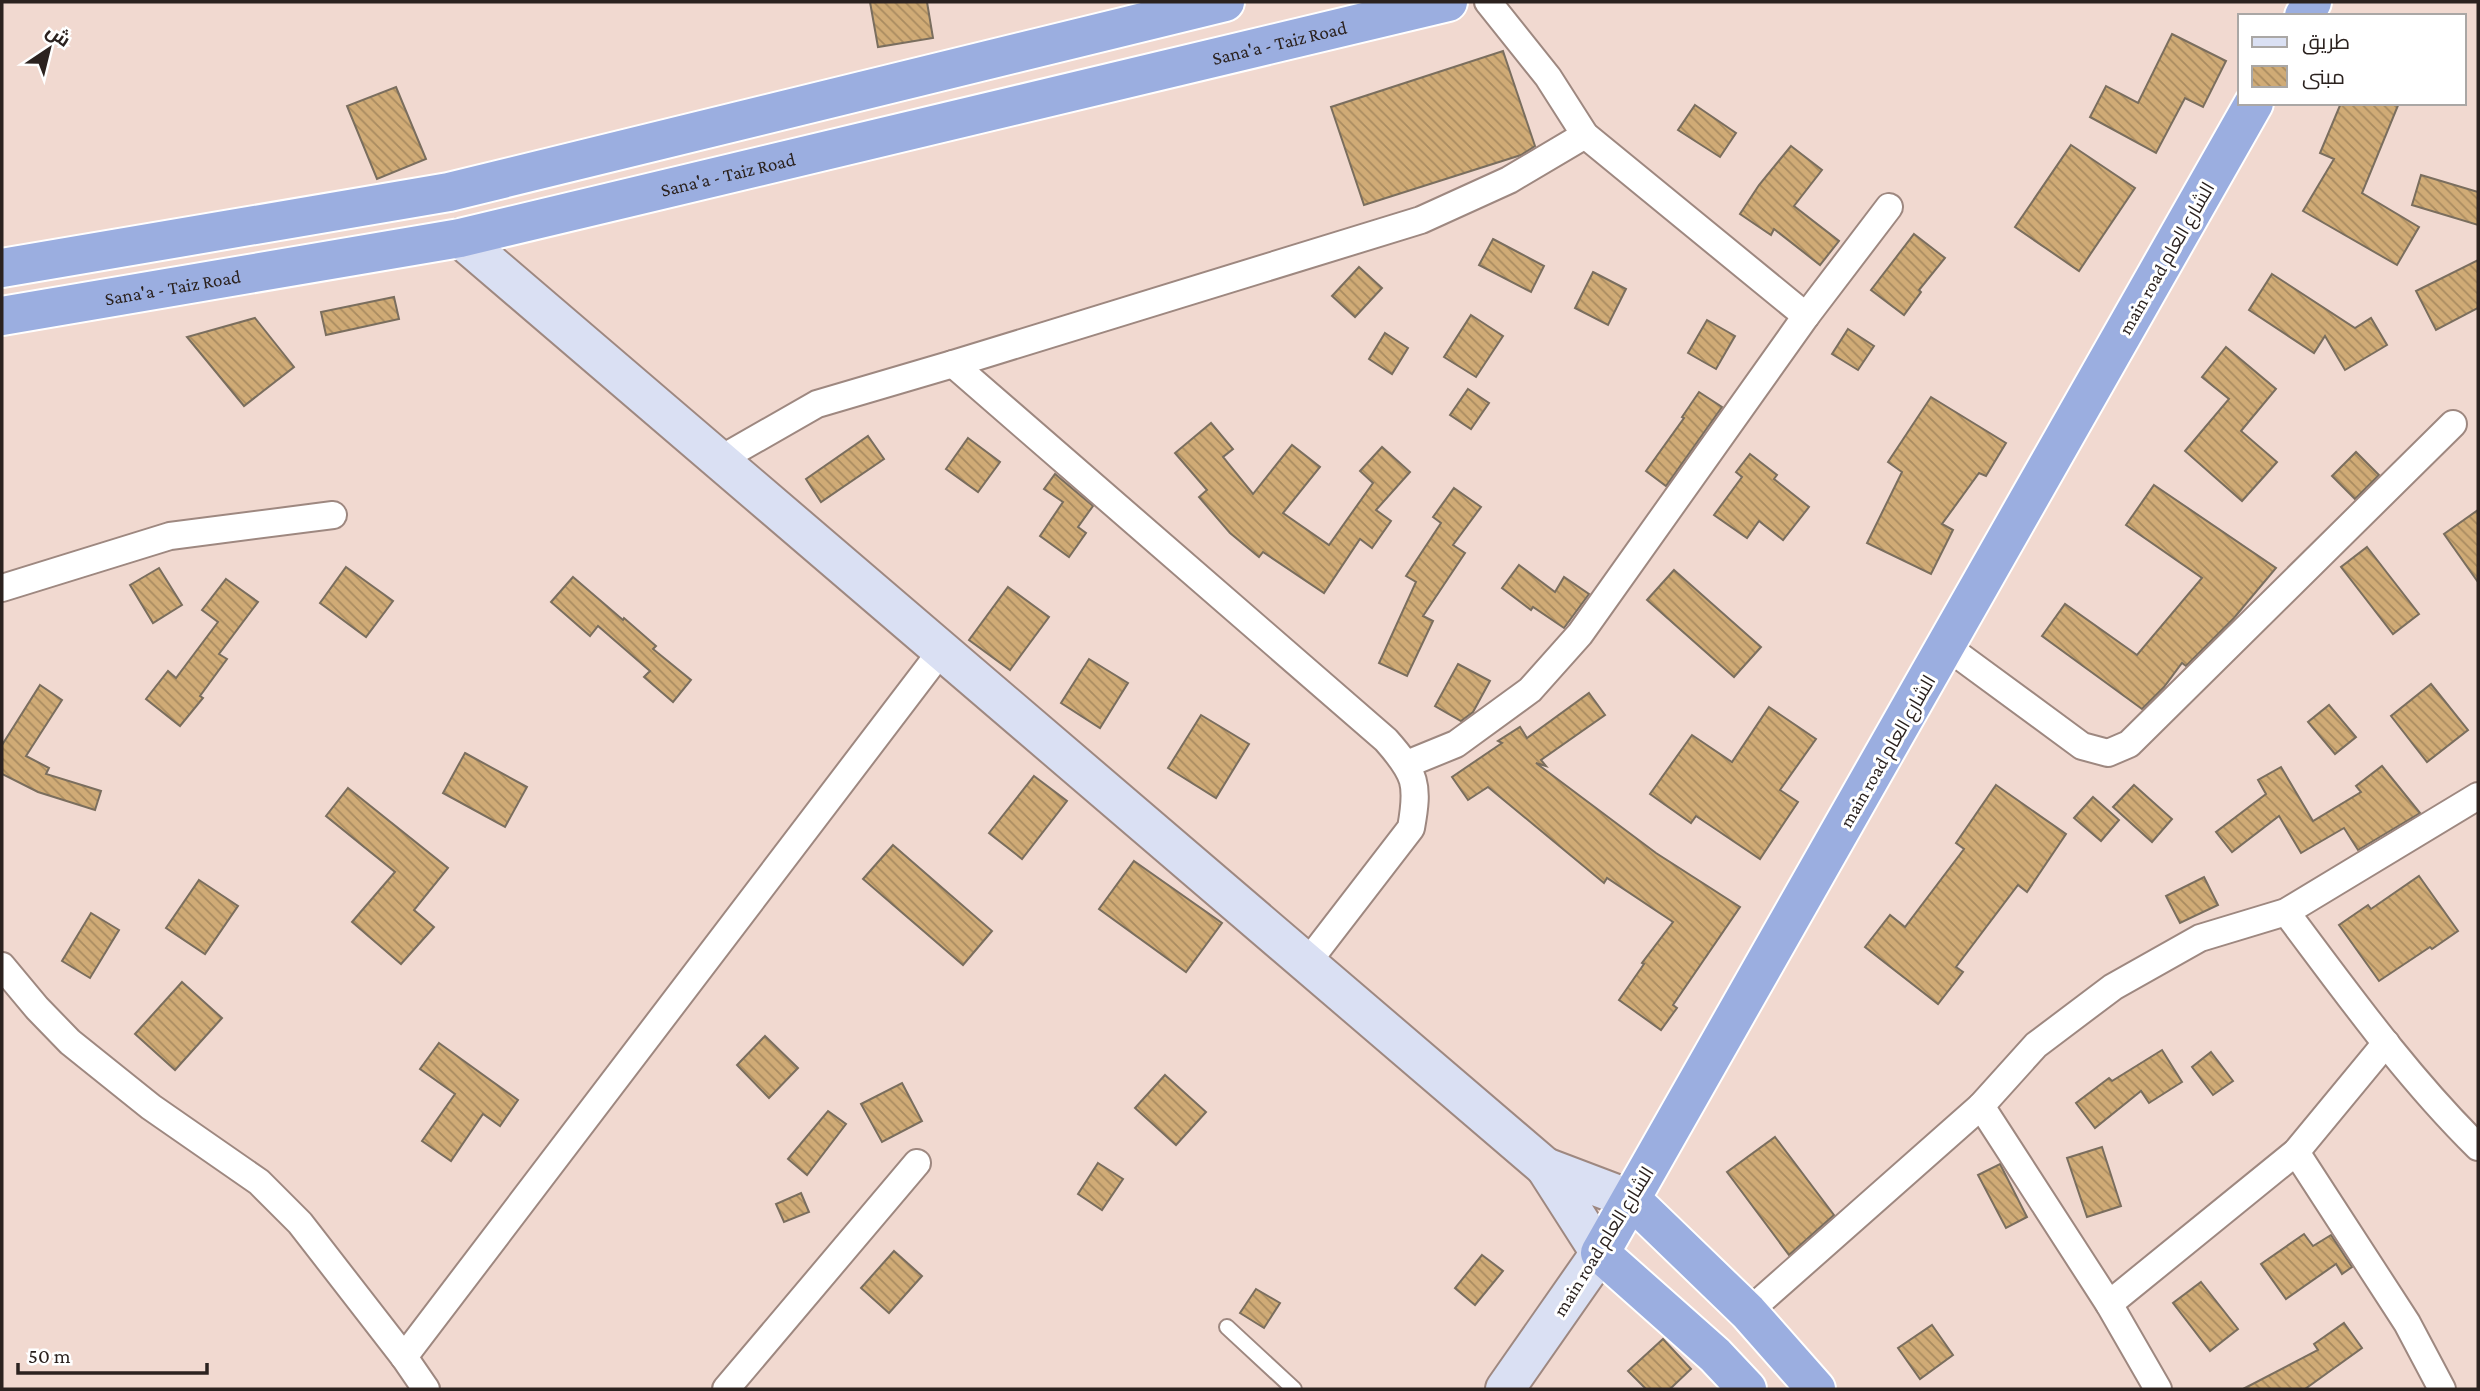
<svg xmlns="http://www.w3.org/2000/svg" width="2480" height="1391" font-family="'Crimson Pro',Cairo,serif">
	<defs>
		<pattern id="building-back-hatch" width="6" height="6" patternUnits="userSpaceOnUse" patternTransform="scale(1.75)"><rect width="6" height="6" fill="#d0ab76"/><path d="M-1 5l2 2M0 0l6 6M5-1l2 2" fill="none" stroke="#a98b60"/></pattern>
	</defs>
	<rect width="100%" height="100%" fill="#f1d9d0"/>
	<!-- building -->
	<g fill="url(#building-back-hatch)" stroke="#7a6e5e" stroke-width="2">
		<polygon points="870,2 927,2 933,38 878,47"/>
		<polygon points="2172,34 2226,61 2203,107 2185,98 2156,153 2090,117 2106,86 2138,103"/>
		<polygon points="1503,51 1535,146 1521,155 1364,205 1331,107"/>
		<polygon points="396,87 426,159 377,179 347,106"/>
		<polygon points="2341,103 2399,103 2362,193 2419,227 2397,265 2303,211 2334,159 2320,153"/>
		<polygon points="1695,105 1736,133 1720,157 1678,130"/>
		<polygon points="2071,145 2135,188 2079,271 2015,227"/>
		<polygon points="1791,146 1822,170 1794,206 1839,241 1820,265 1774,229 1771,235 1740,214 1759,185"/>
		<polygon points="2421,175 2478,192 2478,225 2412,205"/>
		<polygon points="1914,234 1945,258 1919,290 1921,292 1904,315 1871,290"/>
		<polygon points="1493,239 1544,266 1531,292 1479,265"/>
		<polygon points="2478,260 2478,308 2436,330 2416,291"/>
		<polygon points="1359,267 1382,288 1355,317 1332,296"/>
		<polygon points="1593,272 1626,289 1608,325 1575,308"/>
		<polygon points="2272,274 2355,328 2371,318 2387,345 2345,370 2325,336 2314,353 2249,310"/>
		<polygon points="394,297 399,319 326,335 321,312"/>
		<polygon points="1471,315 1503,336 1476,377 1444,357"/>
		<polygon points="255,318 294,367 244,406 187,337"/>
		<polygon points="1707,320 1735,336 1716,369 1688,353"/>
		<polygon points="1848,329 1874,346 1858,370 1832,354"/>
		<polygon points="1385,333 1408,348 1392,374 1369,359"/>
		<polygon points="2226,347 2276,389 2241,431 2277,462 2242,501 2185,451 2229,399 2202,377"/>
		<polygon points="1468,389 1489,403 1471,429 1450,415"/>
		<polygon points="1699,392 1722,407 1666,486 1646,471 1684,418 1682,417"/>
		<polygon points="1931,397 2006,443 1986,476 1979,473 1942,524 1953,530 1931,574 1867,543 1902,472 1888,462"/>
		<polygon points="1211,423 1233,449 1223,457 1253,494 1292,445 1320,467 1283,513 1329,545 1373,483 1360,471 1382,447 1410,472 1376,510 1391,521 1372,548 1360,539 1324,593 1263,552 1259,557 1230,533 1199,497 1207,490 1175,453"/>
		<polygon points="868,436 884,459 821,502 806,479"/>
		<polygon points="968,438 1000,462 978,492 946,469"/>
		<polygon points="2356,452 2379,475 2355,499 2332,476"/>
		<polygon points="1750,454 1777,475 1774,479 1809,507 1783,540 1759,521 1747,538 1714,515 1742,477 1736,472"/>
		<polygon points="1055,474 1093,506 1078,527 1086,533 1069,557 1040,536 1063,502 1044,489"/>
		<polygon points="2154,485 2276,568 2234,618 2186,666 2182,663 2164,687 2142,709 2042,636 2065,604 2137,655 2202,578 2126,525"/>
		<polygon points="1454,488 1481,507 1453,545 1465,553 1423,616 1433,621 1407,676 1379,663 1416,582 1406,576 1441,523 1433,517"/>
		<polygon points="2478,510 2478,582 2444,534"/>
		<polygon points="2367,547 2419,614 2393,634 2341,567"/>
		<polygon points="1519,565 1555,592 1564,577 1589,594 1564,628 1533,607 1531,610 1502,588"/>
		<polygon points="346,567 393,601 366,637 320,603"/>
		<polygon points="159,568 182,605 153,623 130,585"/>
		<polygon points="1674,570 1761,647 1734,677 1647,600"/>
		<polygon points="573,577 623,620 624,618 656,646 653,649 691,680 673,702 644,677 650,671 598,626 590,636 551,602"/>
		<polygon points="226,579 258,602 219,654 227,659 200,696 203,698 180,726 146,699 168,671 176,678 218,622 202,610"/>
		<polygon points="1008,587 1049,617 1010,670 969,640"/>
		<polygon points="1089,659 1128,683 1100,728 1061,703"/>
		<polygon points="1458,664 1490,681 1473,712 1461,721 1435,706"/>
		<polygon points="2431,684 2468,730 2427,762 2391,716"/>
		<polygon points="40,685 62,700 26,756 49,768 46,774 101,791 95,810 38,792 2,774 2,745"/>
		<polygon points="1589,693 1605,715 1541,760 1546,766 1536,763 1656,853 1740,907 1673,1005 1677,1008 1661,1030 1619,1000 1644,964 1642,963 1673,922 1607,878 1604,883 1488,787 1468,800 1452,777 1502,743 1498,741 1520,727 1527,738"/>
		<polygon points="2329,705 2356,737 2335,754 2308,722"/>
		<polygon points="1769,707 1816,739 1780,790 1798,802 1760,859 1696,816 1691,823 1650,794 1692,735 1732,762"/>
		<polygon points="1201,715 1249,744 1216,798 1168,768"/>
		<polygon points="465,753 527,787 505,827 443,793"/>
		<polygon points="2382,766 2420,813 2358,850 2344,828 2301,853 2279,816 2232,852 2216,832 2266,794 2258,780 2281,767 2313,821 2361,792 2356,786"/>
		<polygon points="1034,776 1067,801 1022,859 989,833"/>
		<polygon points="1996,785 2066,834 2027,892 2018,885 1956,967 1963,972 1938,1004 1865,947 1890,915 1905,927 1964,849 1956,843"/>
		<polygon points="2134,785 2172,819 2152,842 2113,807"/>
		<polygon points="348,788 448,868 414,910 434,927 401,964 352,922 395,872 326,816"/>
		<polygon points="2093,797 2119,820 2101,841 2074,818"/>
		<polygon points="893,845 992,931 963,965 863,879"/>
		<polygon points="1134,861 1222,923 1186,972 1099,909"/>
		<polygon points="2419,876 2458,931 2432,949 2430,947 2379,981 2339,925 2368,905 2371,909"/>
		<polygon points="2204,877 2218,905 2180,923 2166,896"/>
		<polygon points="199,880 238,906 205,954 166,928"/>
		<polygon points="91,913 119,930 90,978 62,961"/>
		<polygon points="182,982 222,1018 175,1070 135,1034"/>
		<polygon points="765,1036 798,1068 769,1098 737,1065"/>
		<polygon points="439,1043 518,1100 500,1126 483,1114 451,1161 422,1141 455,1094 420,1069"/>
		<polygon points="2162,1050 2182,1082 2149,1103 2141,1091 2095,1128 2076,1103 2109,1078 2112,1081"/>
		<polygon points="2211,1052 2233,1081 2213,1095 2192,1067"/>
		<polygon points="1165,1075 1206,1112 1176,1145 1135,1108"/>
		<polygon points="902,1083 922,1121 882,1142 861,1104"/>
		<polygon points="828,1111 846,1124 807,1175 788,1159"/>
		<polygon points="1775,1137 1834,1215 1789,1255 1727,1172"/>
		<polygon points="2102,1147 2121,1206 2087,1217 2067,1158"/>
		<polygon points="1098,1163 1123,1179 1102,1210 1078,1194"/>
		<polygon points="2000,1164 2027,1217 2006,1228 1978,1175"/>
		<polygon points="801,1193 809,1212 784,1222 776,1204"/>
		<polygon points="2304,1234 2313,1246 2331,1235 2352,1267 2342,1274 2336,1264 2286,1299 2261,1264"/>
		<polygon points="894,1251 922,1276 889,1313 861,1288"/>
		<polygon points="1482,1255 1503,1271 1475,1305 1455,1288"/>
		<polygon points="2201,1282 2238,1329 2210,1351 2173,1303"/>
		<polygon points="1256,1289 1280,1303 1264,1328 1240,1313"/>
		<polygon points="2344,1323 2362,1348 2305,1389 2243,1389 2318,1350 2314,1344"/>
		<polygon points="1932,1325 1953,1355 1920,1379 1898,1348"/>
		<polygon points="1663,1339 1691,1369 1670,1389 1646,1389 1628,1371"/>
	</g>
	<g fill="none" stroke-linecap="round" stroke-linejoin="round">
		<defs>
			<polyline id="service" points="1227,1327 1294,1389"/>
			<g id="minor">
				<polyline points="1488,2 1548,77 1585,135 1806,316"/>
				<path d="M953 364 1386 740C1416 774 1419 784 1411 828L1307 963"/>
				<polyline points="719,460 817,404 953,364 1421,220 1509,180 1585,135"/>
				<polyline points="2,588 170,536 333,515"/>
				<polyline points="1946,646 2082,746 2108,753 2129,744 2453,424"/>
				<polyline points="1407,764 1456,744 1530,690 1580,634 1806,316 1889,207"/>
				<path d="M2286 912C2347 993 2406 1076 2478 1147"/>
				<polyline points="2,966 37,1008 70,1042 151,1107 259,1182 300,1223 404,1357 426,1389"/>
				<polyline points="1981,1106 2109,1304 2158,1389"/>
				<polyline points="2296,1152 2407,1323 2442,1389"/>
				<polyline points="2109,1304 2296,1152 2386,1043"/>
				<polyline points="1748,1312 1981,1106 2036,1045 2113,987 2200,938 2286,912 2478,796"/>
				<polyline points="404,1357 942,650"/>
				<polyline points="726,1389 917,1163"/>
			</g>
			<g id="secondary">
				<polyline points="460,238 1545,1167"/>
				<polyline points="1505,1389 1600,1253 1545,1167 1632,1200"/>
			</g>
			<g id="trunk">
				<polyline points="2304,16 2312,2"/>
				<polyline points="2,268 449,192 1225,2"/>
				<path id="s1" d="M2 316 460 238 1448 2"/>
				<polyline points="1632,1200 1748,1312 1816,1389"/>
				<polyline points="1747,1389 1715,1355 1600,1253 2254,103"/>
			</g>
		</defs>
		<!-- service casing -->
		<use href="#service" stroke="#9e8880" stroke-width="18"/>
		<!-- minor casing -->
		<use href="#minor" stroke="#9e8880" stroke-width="30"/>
		<!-- secondary casing -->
		<use href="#secondary" stroke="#9e8880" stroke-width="42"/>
		<!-- trunk casing -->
		<use href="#trunk" stroke="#fff" stroke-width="42"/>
		<!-- service -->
		<use href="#service" stroke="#fff" stroke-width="14"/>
		<!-- minor -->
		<use href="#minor" stroke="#fff" stroke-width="26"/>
		<!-- secondary -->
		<use href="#secondary" stroke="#dae0f3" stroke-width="38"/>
		<!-- trunk -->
		<use href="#trunk" stroke="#9baee0" stroke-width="38"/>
	</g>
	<g text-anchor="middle" stroke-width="6" stroke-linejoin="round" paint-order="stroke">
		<!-- street labels -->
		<g font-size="19" fill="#2b221f" stroke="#fff">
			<text dy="7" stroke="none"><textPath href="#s1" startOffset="1307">Sana'a - Taiz Road</textPath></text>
			<text dy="7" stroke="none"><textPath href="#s1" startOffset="740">Sana'a - Taiz Road</textPath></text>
			<text transform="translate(2166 258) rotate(-60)" y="7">main road الشارع العام</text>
			<text dy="7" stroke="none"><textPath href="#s1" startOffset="173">Sana'a - Taiz Road</textPath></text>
			<text transform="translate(1887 751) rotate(-60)" y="7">main road الشارع العام</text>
			<text transform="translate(1603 1241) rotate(-58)" y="7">main road الشارع العام</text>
		</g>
	</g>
	<!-- border -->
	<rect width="2480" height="1391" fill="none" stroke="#2b221f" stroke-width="7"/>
	<!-- legend -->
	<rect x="2238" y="14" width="228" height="91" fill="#ffffff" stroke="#aaa7a5" stroke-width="2"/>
	<rect x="2252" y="37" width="35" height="10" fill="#dae0f3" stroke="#aaa7a5" stroke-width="2"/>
	<text x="2302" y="49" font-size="21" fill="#2b221f">طريق</text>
	<rect x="2252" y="66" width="35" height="21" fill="url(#building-back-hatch)" stroke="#aaa7a5" stroke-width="2"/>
	<text x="2302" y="84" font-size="21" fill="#2b221f">مبنى</text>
	<!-- north arrow -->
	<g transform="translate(49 49) rotate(35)" stroke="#ffffff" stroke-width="5" paint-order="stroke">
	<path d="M0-5L12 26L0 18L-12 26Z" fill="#2b221f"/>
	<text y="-10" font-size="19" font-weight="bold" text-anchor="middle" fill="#2b221f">ش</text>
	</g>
	<!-- scale -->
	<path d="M18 1363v10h189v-10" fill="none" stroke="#2b221f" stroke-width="3.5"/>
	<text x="28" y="1363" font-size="21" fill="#2b221f" stroke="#ffffff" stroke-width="5" paint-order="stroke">50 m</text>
</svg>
